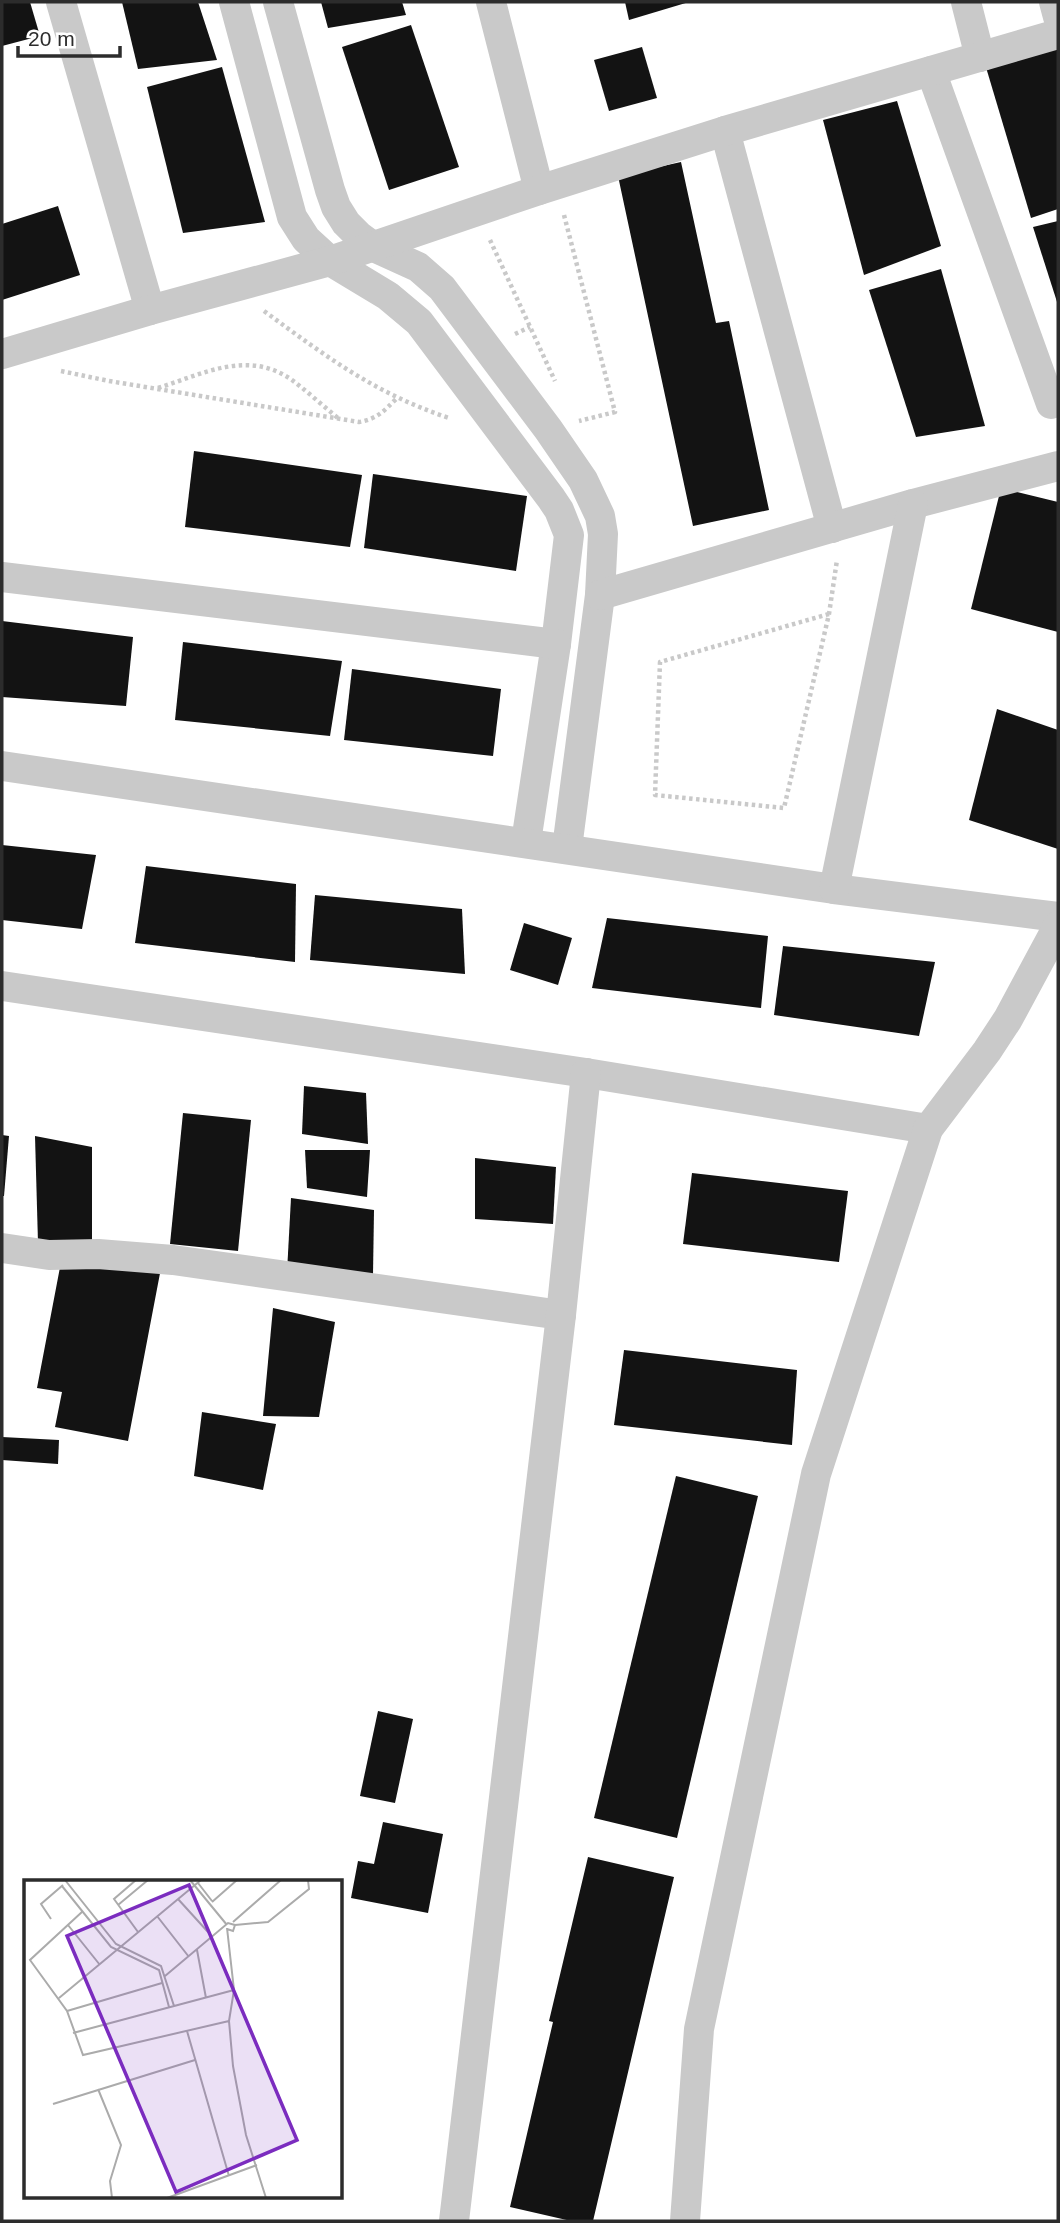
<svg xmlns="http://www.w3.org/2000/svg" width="1060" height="2223" font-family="Helvetica,sans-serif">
	<rect width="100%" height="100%" fill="#fff"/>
	<!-- building -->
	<g fill="#131313">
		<polygon points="2,2 30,2 40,36 2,46"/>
		<polygon points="122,2 198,2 217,60 138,69"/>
		<polygon points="321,2 402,2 406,15 328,28"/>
		<polygon points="625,2 689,2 629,20"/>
		<polygon points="411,25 459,167 389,190 342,47"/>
		<polygon points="1058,44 1058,209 1031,218 985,64"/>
		<polygon points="642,47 657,98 609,111 594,60"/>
		<polygon points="222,67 265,222 183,233 147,87"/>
		<polygon points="897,101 941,246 864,275 823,120"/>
		<polygon points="681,162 716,323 729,321 769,510 693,526 618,176"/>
		<polygon points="58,206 80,275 2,300 2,224"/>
		<polygon points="1058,221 1058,305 1033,227"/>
		<polygon points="941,269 985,426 916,437 869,290"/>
		<polygon points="194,451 362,475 350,547 185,527"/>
		<polygon points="373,474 527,496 516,571 364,548"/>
		<polygon points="1001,488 1058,502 1058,632 971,609"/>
		<polygon points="2,621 133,637 126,706 2,697"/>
		<polygon points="183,642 342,661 330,736 175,720"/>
		<polygon points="352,669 501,689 493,756 344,740"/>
		<polygon points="997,709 1058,730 1058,849 969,820"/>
		<polygon points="2,845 96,855 82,929 2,920"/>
		<polygon points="146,866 296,884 295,962 135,943"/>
		<polygon points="315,895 462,909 465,974 310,960"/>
		<polygon points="607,918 768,936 761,1008 592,988"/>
		<polygon points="524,923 572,938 558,985 510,970"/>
		<polygon points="783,946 935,962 919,1036 774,1015"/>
		<polygon points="304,1086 366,1093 368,1144 302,1134"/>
		<polygon points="183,1113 251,1120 238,1251 170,1244"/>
		<polygon points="2,1135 9,1136 4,1196 2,1196"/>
		<polygon points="35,1136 92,1147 92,1250 38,1243"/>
		<polygon points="305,1150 370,1150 367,1197 307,1188"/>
		<polygon points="475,1158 556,1167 553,1224 475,1219"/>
		<polygon points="692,1173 848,1191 839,1262 683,1244"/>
		<polygon points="291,1198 374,1210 373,1275 287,1272"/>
		<polygon points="61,1262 161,1268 128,1441 55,1427 62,1392 37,1388"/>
		<polygon points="273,1308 335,1322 319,1417 263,1416"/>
		<polygon points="624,1350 797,1370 792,1445 614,1425"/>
		<polygon points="202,1412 276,1424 263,1490 194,1476"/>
		<polygon points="2,1437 59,1440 58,1464 2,1460"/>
		<polygon points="676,1476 758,1496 677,1838 594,1818"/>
		<polygon points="378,1711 413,1719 395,1803 360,1796"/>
		<polygon points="383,1822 443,1834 428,1913 351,1898 358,1861 374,1864"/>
		<polygon points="588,1857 674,1877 593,2221 571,2221 510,2207 553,2022 549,2021"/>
	</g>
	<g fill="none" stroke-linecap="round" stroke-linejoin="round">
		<!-- path -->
		<g stroke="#c9c9c9" stroke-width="4.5" stroke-dasharray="3.5 3.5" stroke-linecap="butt">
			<polyline points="564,215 615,412 579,421"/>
			<polyline points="490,240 555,381"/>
			<path d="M264 311C327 357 374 393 449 418"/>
			<polyline points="515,334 530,327"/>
			<path d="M61 371 109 381 359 422C377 419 384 411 396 399"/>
			<path d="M158 388C203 374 248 349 292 380 308 392 323 406 338 418"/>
			<polyline points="829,614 660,662 655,795 784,808 829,614 837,560"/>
		</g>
		<!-- minor -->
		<g stroke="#c9c9c9" stroke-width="30">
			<polyline points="61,2 150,310"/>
			<polyline points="234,2 292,217 306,239 330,261 388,296 419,322 551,498 559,510 569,535 556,644 526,842"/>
			<polyline points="278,2 330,190 336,207 346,223 359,236 374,247 418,267 442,288 548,429 583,480 600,516 603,534 600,595 567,848"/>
			<polyline points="491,2 539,190"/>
			<polyline points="966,2 980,57"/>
			<polyline points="1054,2 1058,17"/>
			<polyline points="931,71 1051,404"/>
			<polyline points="725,131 832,528"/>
			<polyline points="2,354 150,310 330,261 539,190 725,131 1058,34"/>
			<polyline points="2,577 556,644"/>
			<polyline points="600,595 913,504 1058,466"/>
			<polyline points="2,766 834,889 1058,917"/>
			<polyline points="834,889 913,504"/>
			<polyline points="2,986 586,1073 928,1129"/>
			<polyline points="2,1248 49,1255 98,1254 173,1260 561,1315"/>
			<polyline points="454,2221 561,1315 586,1073"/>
			<polyline points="685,2221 699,2029 816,1474 928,1129 987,1051 1008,1019 1058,926"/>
		</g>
	</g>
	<!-- overview -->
	<g transform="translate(24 1880)">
		<rect width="318" height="318" fill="#fff"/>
		<path fill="none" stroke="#ababab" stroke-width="2" d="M41 0 92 64 137 86 150 126M112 0 90 19 114 52M166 0 203 45M174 3 188 21M38 6 87 67 135 90 145 127M154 19 184 52M188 22 213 0M94 25 124 0M59 31 6 80 43 131 59 175 205 141M133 36 165 77M27 39 17 24 39 5M209 42 257 0M44 45 76 85M211 45 244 42 285 9 284 0M203 48 210 110 205 141 209 186 222 255 242 318M173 70 182 118M141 96 204 43 211 45 209 51 203 49M35 118 177 0M43 131 138 103M163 151 205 296M49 153 210 110M74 209 97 265 86 301 88 318M29 224 171 180M143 318 233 285"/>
		<path fill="#7b2cbf" fill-opacity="0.15" stroke="#7b2cbf" stroke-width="3.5" d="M165 5 273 260 152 312 43 56Z"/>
		<rect width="318" height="318" fill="none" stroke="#2c2c2c" stroke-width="3.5"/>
	</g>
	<!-- border -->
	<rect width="1060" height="2223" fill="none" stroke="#2c2c2c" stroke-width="7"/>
	<!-- scale -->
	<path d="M18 46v10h102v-10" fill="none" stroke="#2c2c2c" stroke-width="3.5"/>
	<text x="28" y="46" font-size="21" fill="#2c2c2c" stroke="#ffffff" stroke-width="5" paint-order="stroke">20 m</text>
</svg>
